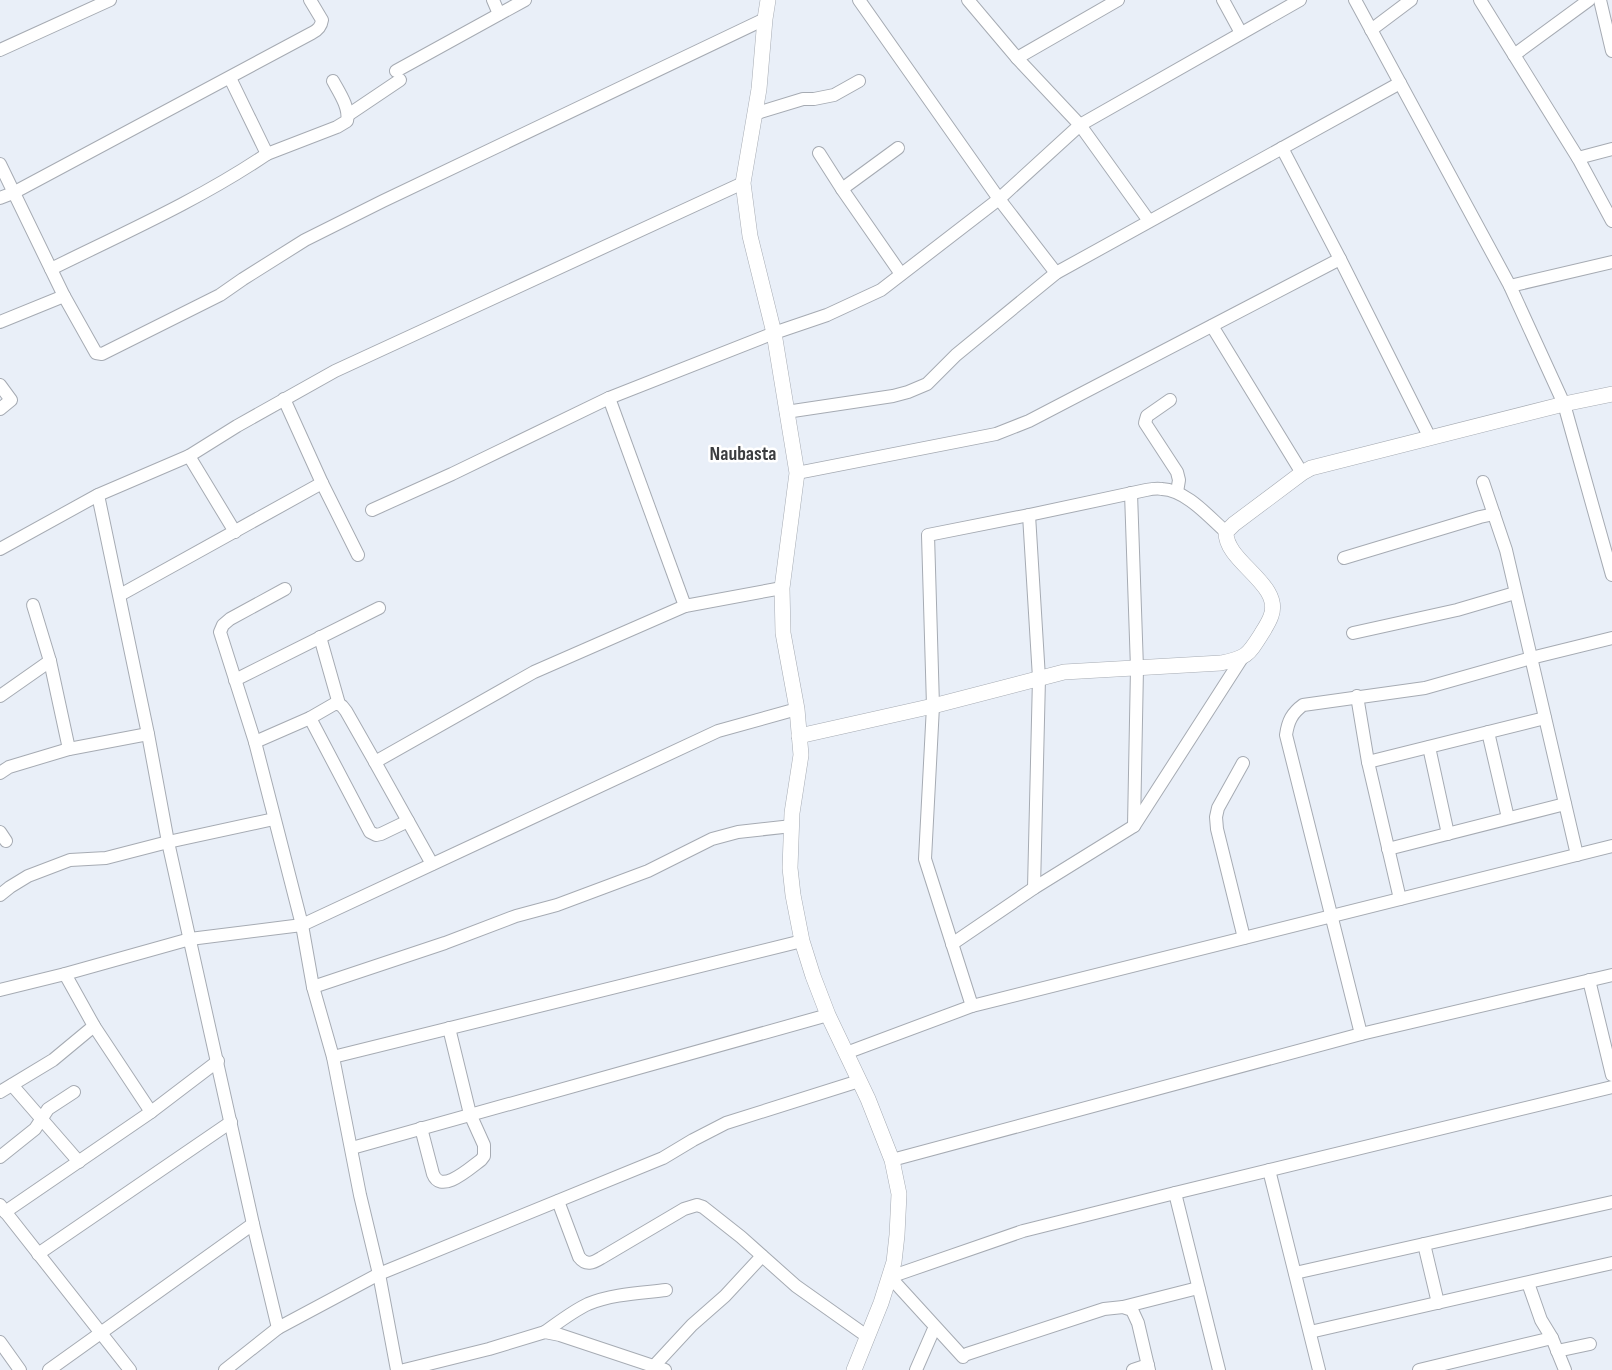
<svg xmlns="http://www.w3.org/2000/svg" width="1612" height="1370" font-family="'Sofia Sans Condensed',sans-serif">
	<rect width="100%" height="100%" fill="#e9eff8"/>
	<g fill="none" stroke-linecap="round" stroke-linejoin="round">
		<defs>
			<g id="minor">
				<polyline points="493,0 499,14"/>
				<polyline points="859,0 999,199 1056,273"/>
				<polyline points="968,0 1017,58 1080,125 1149,221"/>
				<polyline points="1223,0 1241,33"/>
				<polyline points="1355,0 1510,286 1564,404 1612,575"/>
				<polyline points="1480,0 1578,158 1612,221"/>
				<polyline points="1600,0 1612,51"/>
				<polyline points="1371,30 1411,0"/>
				<polyline points="0,50 110,0"/>
				<polyline points="1514,55 1589,0"/>
				<polyline points="1017,58 1118,0"/>
				<polyline points="396,71 525,0"/>
				<polyline points="754,114 803,99 814,99 834,95 859,81"/>
				<polyline points="348,115 400,80"/>
				<polyline points="1282,148 1340,259 1430,438"/>
				<polyline points="819,153 842,189 901,274"/>
				<path d="M267 154 337 127 347 121C350 108 339 92 333 81"/>
				<polyline points="1578,158 1612,149"/>
				<polyline points="0,164 64,296 96,353 102,354 220,295 243,279 305,240 383,201 765,19"/>
				<polyline points="842,189 898,148"/>
				<path d="M0 198 13 193 312 33C318 30 321 27 322 20L310 0"/>
				<path d="M51 269C124 233 199 200 267 154L230 78"/>
				<polyline points="1510,286 1612,262"/>
				<polyline points="0,322 64,296"/>
				<polyline points="1212,326 1302,473"/>
				<polyline points="0,385 11,400 0,409"/>
				<polyline points="609,398 685,606"/>
				<polyline points="284,399 322,483 358,555"/>
				<polyline points="1170,400 1147,416 1145,423 1177,472 1179,480 1177,492"/>
				<polyline points="786,412 893,396 908,392 927,384 956,355 1056,273 1400,83"/>
				<polyline points="189,456 235,532"/>
				<polyline points="797,473 996,434 1029,421 1340,259"/>
				<polyline points="1483,482 1506,550 1577,855"/>
				<polyline points="1131,493 1137,668 1134,826"/>
				<polyline points="98,495 148,734 168,842 253,1224 278,1328"/>
				<polyline points="372,510 452,474 609,398 774,333 827,315 881,290 999,199 1080,125 1300,0"/>
				<polyline points="1029,515 1039,678 1034,888"/>
				<path d="M1226 532C1209 517 1186 490 1162 489 1157 488 1151 489 1146 490L1029 515 928 535 933 706 925 859 972 1006 1612 846"/>
				<polyline points="0,549 98,495 189,456 237,426 335,371 743,183"/>
				<polyline points="1344,558 1480,517 1494,514"/>
				<polyline points="285,589 230,619 223,625 220,632 255,742 302,925 313,987 333,1057 360,1195 379,1274 397,1370"/>
				<polyline points="120,595 322,483"/>
				<polyline points="33,605 50,661 69,749"/>
				<polyline points="1353,633 1457,610 1515,593"/>
				<polyline points="320,637 339,704"/>
				<polyline points="235,680 379,608"/>
				<polyline points="0,696 50,661"/>
				<polyline points="1357,696 1368,762 1400,899"/>
				<polyline points="310,718 370,832 376,835 381,834 408,821"/>
				<polyline points="1488,732 1508,818"/>
				<polyline points="255,742 310,718 336,703 342,706 346,711 375,762 534,672 685,606 782,588"/>
				<polyline points="1429,747 1448,834"/>
				<polyline points="375,762 432,864"/>
				<polyline points="1368,762 1545,718"/>
				<polyline points="1243,763 1218,808 1216,817 1217,829 1244,938"/>
				<polyline points="0,773 9,767 69,749 148,734"/>
				<polyline points="0,832 6,841"/>
				<polyline points="1388,849 1565,804"/>
				<polyline points="0,895 10,887 28,876 70,860 106,858 168,842 274,819"/>
				<polyline points="952,944 1034,888 1134,826 1242,658"/>
				<polyline points="65,974 94,1026 151,1112"/>
				<polyline points="1589,980 1612,1075"/>
				<polyline points="313,987 445,943 516,916 557,905 648,871 712,839 738,832 792,826"/>
				<polyline points="0,990 65,974 190,939 302,925 718,731 797,709"/>
				<path d="M1361 1034 1286 735C1288 721 1292 713 1303 705L1425 688 1531 658 1612 638"/>
				<polyline points="846,1053 972,1006"/>
				<polyline points="333,1057 802,941"/>
				<polyline points="12,1085 79,1162"/>
				<polyline points="0,1092 53,1060 94,1026"/>
				<path d="M421 1128 433 1174C441 1195 470 1168 481 1160L484 1156V1145L470 1114 449 1028"/>
				<polyline points="352,1148 828,1015"/>
				<polyline points="0,1157 35,1129 48,1109 74,1092"/>
				<polyline points="892,1160 1361,1034 1612,975"/>
				<polyline points="1269,1170 1319,1370"/>
				<polyline points="1175,1193 1219,1370"/>
				<path d="M558 1201 579 1257C586 1266 593 1263 601 1258L684 1209 697 1205 703 1207 741 1237 796 1286 868 1337"/>
				<polyline points="0,1205 130,1370"/>
				<polyline points="5,1212 151,1112 218,1061"/>
				<polyline points="1424,1244 1438,1303"/>
				<polyline points="38,1254 231,1122"/>
				<polyline points="1295,1273 1612,1202"/>
				<polyline points="1528,1283 1541,1320 1552,1338 1565,1370"/>
				<polyline points="1123,1307 1198,1288 1199,1290"/>
				<path d="M545 1332C559 1322 573 1311 588 1304 612 1294 641 1293 666 1290"/>
				<polyline points="1310,1332 1612,1263"/>
				<polyline points="0,1342 20,1370"/>
				<polyline points="1557,1351 1590,1344"/>
				<polyline points="967,1354 1104,1309 1123,1307 1132,1310 1138,1323 1149,1370"/>
				<polyline points="963,1357 890,1277 1023,1231 1175,1193 1612,1087"/>
				<polyline points="654,1366 692,1325 725,1296 762,1256"/>
				<polyline points="49,1370 253,1224"/>
				<polyline points="225,1370 278,1328 379,1274 663,1158 693,1140 726,1123 859,1081"/>
				<polyline points="404,1370 489,1349 545,1332 560,1335 665,1370"/>
				<polyline points="916,1370 933,1331"/>
				<polyline points="1133,1370 1148,1365"/>
				<polyline points="1419,1370 1552,1338"/>
			</g>
			<g id="tertiary">
				<polyline points="768,0 765,19 759,89 743,183 750,236 774,333 797,473 782,588 783,633 797,709 801,755 792,813 790,868 793,895 802,941 813,976 828,1015 868,1099 892,1160 899,1194 897,1235 894,1262 881,1303 854,1370"/>
				<path d="M799 736 933 706 1064 672 1221 663C1247 658 1248 655 1262 633 1265 628 1269 622 1271 616 1283 584 1225 562 1226 532L1234 524 1302 473 1311 468 1564 404 1612 394"/>
			</g>
		</defs>
		<!-- minor casing -->
		<use href="#minor" stroke="#a6abb3" stroke-width="14"/>
		<!-- tertiary casing -->
		<use href="#tertiary" stroke="#a6abb3" stroke-width="16"/>
		<!-- minor -->
		<use href="#minor" stroke="#fff" stroke-width="12"/>
		<!-- tertiary -->
		<use href="#tertiary" stroke="#fff" stroke-width="15"/>
	</g>
	<g text-anchor="middle" stroke-width="5" stroke-linejoin="round" paint-order="stroke">
		<!-- district labels -->
		<g font-size="20" font-weight="bold" fill="#3b3d40" stroke="#fff">
			<text x="743" y="460">Naubasta</text>
		</g>
	</g>
</svg>
